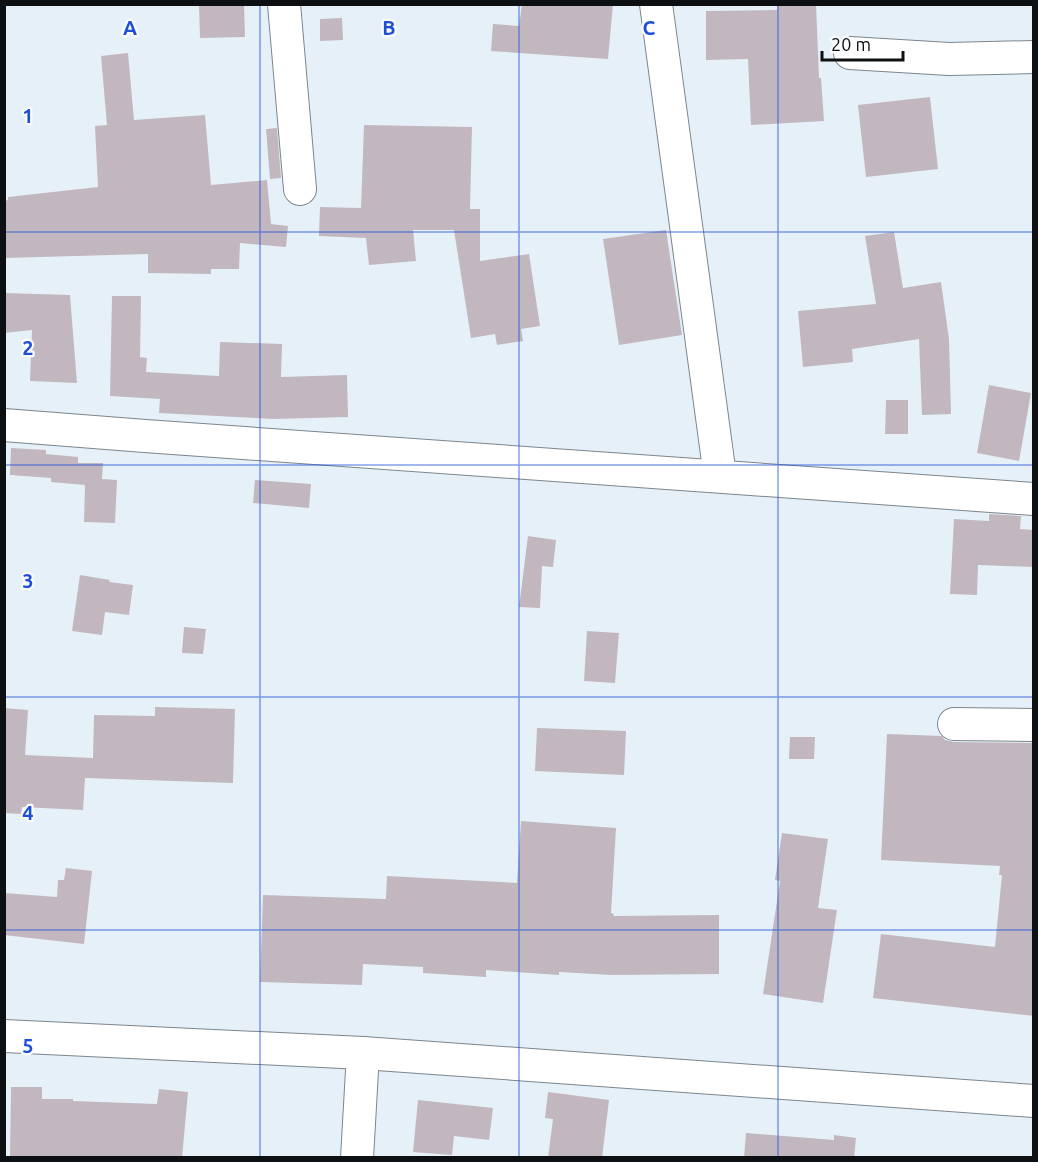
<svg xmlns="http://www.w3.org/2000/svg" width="1038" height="1162" font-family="Ubuntu,sans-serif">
	<rect width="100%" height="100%" fill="#e6f0f9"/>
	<!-- building -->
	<g fill="#c2b7bf">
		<polygon points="199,4 244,4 245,37 200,38"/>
		<polygon points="522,4 613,4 608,59 491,51 493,24 519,26"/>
		<polygon points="777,4 816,4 819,78 821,78 824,121 751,125 748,59 706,60 706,11 777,10"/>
		<polygon points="342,18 343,40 320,41 320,19"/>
		<polygon points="128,53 134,120 205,115 211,185 267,180 271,224 288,226 286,247 240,243 239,269 211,269 211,274 148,273 148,254 4,258 4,201 8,200 8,197 98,187 95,126 107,125 101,56"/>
		<polygon points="930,97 938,169 866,177 858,105"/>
		<polygon points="364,125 472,127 470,209 480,209 480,261 529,254 540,326 521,329 523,341 497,345 495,334 471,338 454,230 413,230 416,261 369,265 366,238 319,236 320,207 361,208"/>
		<polygon points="277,128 281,178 270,179 266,129"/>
		<polygon points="666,230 682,335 619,345 603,239"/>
		<polygon points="894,232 903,288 941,282 949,339 951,414 922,415 919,339 852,349 853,362 803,367 798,311 876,304 865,236"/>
		<polygon points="4,293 70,295 77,383 30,381 32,330 4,333"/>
		<polygon points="112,296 141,296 140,357 147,358 146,372 219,376 220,342 282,344 281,377 347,375 348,417 274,419 159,413 160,399 110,396"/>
		<polygon points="989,385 1031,393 1019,461 977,453"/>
		<polygon points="886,400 908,400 908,434 885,434"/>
		<polygon points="11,448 46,450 46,454 78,457 78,463 103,463 102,479 117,480 115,523 84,522 85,485 51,482 51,478 10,475"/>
		<polygon points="255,480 311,484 309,508 253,503"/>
		<polygon points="989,514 1021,516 1020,529 1034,530 1034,567 978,565 977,595 950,594 954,519 989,521"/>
		<polygon points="528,536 556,540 553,567 542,566 540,608 519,607"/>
		<polygon points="80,575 110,580 109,582 133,585 129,615 105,612 102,635 72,631"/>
		<polygon points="184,627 206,629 203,654 182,653"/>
		<polygon points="587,631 619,633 615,683 584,681"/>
		<polygon points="155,707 235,709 233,783 85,778 83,810 22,807 21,814 4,813 4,708 28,710 25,755 93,758 94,715 155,716"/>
		<polygon points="537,728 626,731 624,775 535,771"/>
		<polygon points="887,734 942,736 945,740 954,742 1034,743 1034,1016 873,998 881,934 995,947 1002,875 999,875 1000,866 881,860"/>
		<polygon points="790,737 815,737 814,759 789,759"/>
		<polygon points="521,821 616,828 611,913 614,914 613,916 719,915 719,974 612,975 559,972 559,975 486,970 486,977 423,973 423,967 363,964 362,985 260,982 263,895 386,899 387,876 517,883"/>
		<polygon points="782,833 828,839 818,908 837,910 823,1003 763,994 780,881 775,880"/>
		<polygon points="66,868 92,871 84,944 4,935 4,893 57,897 58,880 64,880"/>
		<polygon points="11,1087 42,1087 42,1099 73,1099 73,1101 157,1104 159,1089 188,1092 182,1158 10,1158"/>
		<polygon points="548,1092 609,1100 602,1158 548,1158 553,1119 545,1118"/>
		<polygon points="418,1100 493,1108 489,1140 454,1136 452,1155 413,1152"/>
		<polygon points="746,1133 834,1140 834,1135 856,1138 854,1158 744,1158"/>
	</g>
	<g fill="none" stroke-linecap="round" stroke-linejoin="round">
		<defs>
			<g id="minor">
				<polyline points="284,4 300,189"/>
				<polyline points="656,4 720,476"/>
				<polyline points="850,53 949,59 1034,57"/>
				<polyline points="4,425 145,436 1034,499"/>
				<polyline points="954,724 1034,725"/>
				<polyline points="4,1036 363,1053 1034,1101"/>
				<polyline points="357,1158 363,1053"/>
			</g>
		</defs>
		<!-- minor casing -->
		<use href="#minor" stroke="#7c858c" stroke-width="34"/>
		<!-- minor -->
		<use href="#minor" stroke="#fff" stroke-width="32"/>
	</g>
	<!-- grid -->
	<path fill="none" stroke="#1d4ed8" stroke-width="1.5" stroke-opacity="0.55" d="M260 4V1158M519 4V1158M778 4V1158M4 232H1034M4 465H1034M4 697H1034M4 930H1034"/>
	<g font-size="20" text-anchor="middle" font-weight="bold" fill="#1d4ed8" stroke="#fafcfe" stroke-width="4.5" stroke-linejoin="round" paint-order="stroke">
		<text x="130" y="35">A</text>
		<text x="389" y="35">B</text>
		<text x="649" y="35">C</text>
		<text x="28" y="123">1</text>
		<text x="28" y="355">2</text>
		<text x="28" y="588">3</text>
		<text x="28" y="820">4</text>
		<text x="28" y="1053">5</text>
	</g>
	<!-- border -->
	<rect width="1038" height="1162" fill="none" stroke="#0d1013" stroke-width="12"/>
	<!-- scale -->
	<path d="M822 51v9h81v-9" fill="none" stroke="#0d1013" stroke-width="3"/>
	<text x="831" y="51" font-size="18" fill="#0d1013" stroke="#fafcfe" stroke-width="4.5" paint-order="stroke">20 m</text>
</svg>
